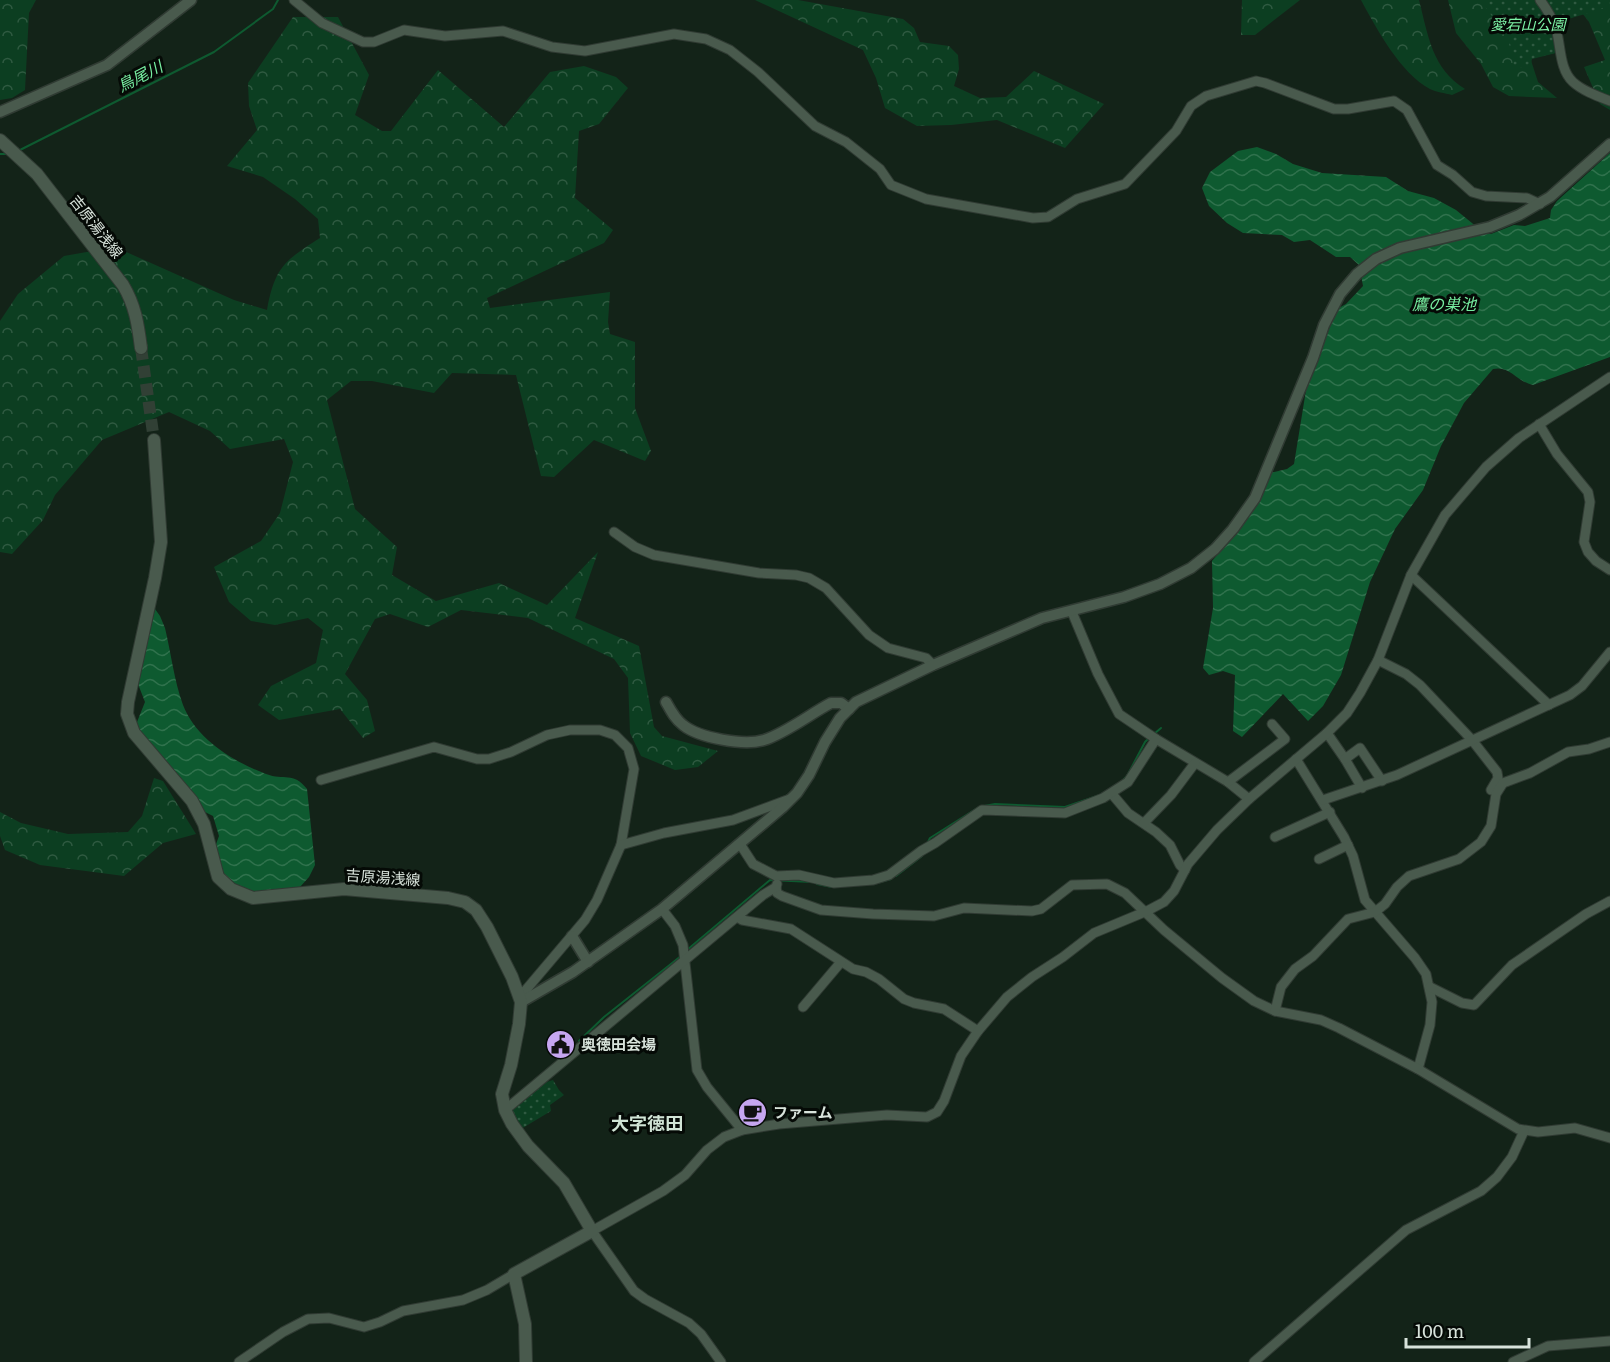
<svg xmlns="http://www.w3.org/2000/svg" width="1610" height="1362" font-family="Literata,'Noto Sans JP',serif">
	<defs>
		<pattern id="forest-crowns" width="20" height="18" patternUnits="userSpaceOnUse" patternTransform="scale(1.5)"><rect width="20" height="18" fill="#0c3e21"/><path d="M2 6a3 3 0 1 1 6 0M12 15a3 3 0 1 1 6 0" fill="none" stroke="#2f5a41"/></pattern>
		<pattern id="park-dots" width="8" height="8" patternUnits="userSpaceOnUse" patternTransform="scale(1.5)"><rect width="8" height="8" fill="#0c3e21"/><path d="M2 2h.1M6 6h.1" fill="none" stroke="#2f5a41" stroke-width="1.8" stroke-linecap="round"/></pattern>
		<pattern id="water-waves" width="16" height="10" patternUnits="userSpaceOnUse" patternTransform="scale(1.5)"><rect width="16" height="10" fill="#0e5a30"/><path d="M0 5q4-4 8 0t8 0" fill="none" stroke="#30724d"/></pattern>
	</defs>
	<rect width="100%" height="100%" fill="#132318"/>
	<!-- forest -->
	<g fill="url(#forest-crowns)">
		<polygon points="0,0 36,0 29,13 25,90 12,98 0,100"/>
		<polygon points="755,0 798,0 903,19 914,28 920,42 949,46 958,55 959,69 954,86 980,98 1006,97 1034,71 1104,104 1065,148 997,120 951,125 917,126 885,108 876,78 863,50"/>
		<polygon points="1242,0 1300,0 1255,35 1241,35"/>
		<path d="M1361 0H1419C1428 35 1432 69 1465 89L1452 95C1445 93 1436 92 1430 89 1401 74 1376 28 1361 0Z"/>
		<polygon points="1448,0 1500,0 1523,36 1538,82 1557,98 1509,96 1493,87 1481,64 1456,33"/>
		<polygon points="1572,0 1610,0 1610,110 1600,104 1584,67 1605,60 1589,22"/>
		<path d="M293 17H338L369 75 355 115 382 131H391L438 70 504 127 550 72 584 66 616 77 628 88 599 124 579 131 575 198 613 230 604 243 487 298 490 308 610 292 608 322 610 334 635 342V408L651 451 645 461 594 440 554 477 541 476 516 375 452 373 434 393 372 381H351L327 400 355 509 397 547 392 575 436 601 499 583 547 605 598 552 575 618 639 646 654 727 662 736 718 751 698 767 675 770 641 756 630 733 628 678 614 659 528 618 461 610 428 627 390 614 375 619 345 674 367 700 375 731 363 738 340 709 279 720 258 705 271 686 316 663 323 630 308 618 275 625 251 621 229 602 214 567 261 541 280 513 293 462 284 439 230 449 210 431 169 412 102 440 55 495 43 520 12 554 0 552V321L18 294 64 256 115 247 234 300 267 310C275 267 284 261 320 238L318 219 295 199 263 177 227 166 257 130 249 106 248 83Z"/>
		<polygon points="154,778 163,781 196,834 163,843 124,876 40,865 5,850 0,836 0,812 21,823 68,834 128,832 142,816"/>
	</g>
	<!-- park -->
	<g fill="url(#park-dots)">
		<path d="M1481 0H1610V4C1591 16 1573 13 1553 28L1556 53 1532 59 1530 68 1513 67C1512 33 1497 27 1481 0Z"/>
		<polygon points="553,1080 559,1090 564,1095 550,1105 551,1111 521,1129 511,1109 537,1085"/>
	</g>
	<!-- water -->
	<g fill="url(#water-waves)">
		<path d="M1257 147 1276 154 1293 164 1322 173 1386 177 1408 191 1434 198 1456 210 1483 232 1491 234 1514 225 1525 226 1550 218 1551 210 1557 201 1610 153V357L1533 385C1517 382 1510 365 1493 369L1464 403 1441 446 1423 490 1395 529 1370 582 1341 675 1323 706 1308 721 1283 694 1242 737 1233 731 1235 675 1223 671 1209 675 1203 668 1213 608 1212 561C1238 531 1255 511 1270 473L1287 469 1294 464 1307 384 1337 309 1346 304 1363 286 1359 265 1350 257H1336L1310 240 1294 242 1282 235 1243 233 1227 223 1209 206 1202 188 1210 172 1238 151Z"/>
		<path d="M155 609 160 616 165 628C171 653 174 680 183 705 196 739 234 762 266 774 284 781 293 771 307 789L315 865 309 877 299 888 254 897 224 879 215 847 219 836 213 816 203 811 135 727 145 702 138 684Z"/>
	</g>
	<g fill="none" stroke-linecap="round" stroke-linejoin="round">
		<!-- stream -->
		<g stroke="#0e5a30" stroke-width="2">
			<polyline points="20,150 214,52 273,9 278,0"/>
			<polyline points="0,154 9,154"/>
			<polyline points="1154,734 1161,728"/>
			<polyline points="1122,781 1127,776 1145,742 1149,738"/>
			<polyline points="928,842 930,838 979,807 995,804 1065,807 1100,795"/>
			<polyline points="896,876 922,856"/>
			<polyline points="817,884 832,887"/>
			<polyline points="873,884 891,879"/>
			<polyline points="687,950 770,880 812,882"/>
			<polyline points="579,1041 604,1017 681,956"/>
		</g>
		<!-- secondary-tunnel -->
		<polyline stroke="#314035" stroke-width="12" stroke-dasharray="12 6" stroke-linecap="butt" points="141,348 154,440"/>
		<defs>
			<g id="minor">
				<polyline points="294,0 322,23 363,42 374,42 404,30 445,36 503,31 552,47 585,51 674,34 706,39 730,50 758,72 815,126 846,142 880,169 891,185 926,199 1033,218 1048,217 1077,199 1125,184 1176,131 1191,106 1206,96 1256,81 1265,83 1334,109 1348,109 1394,101 1407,110 1437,165 1453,175 1472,192 1486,196 1527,198 1540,204"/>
				<path d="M1540 0C1547 9 1552 18 1556 29 1561 45 1559 69 1573 82 1583 91 1597 96 1610 101"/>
				<polyline points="1539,424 1557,454 1588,492 1590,502 1584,542 1588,552 1596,561 1610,570"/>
				<polyline points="614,532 635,547 654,555 759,573 796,575 809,578 826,588 869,635 888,648 926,658 933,665"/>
				<polyline points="1411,575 1549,705"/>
				<polyline points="1072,612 1098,674 1119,714 1156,739 1228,782 1249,799"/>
				<polyline points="1378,660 1406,674 1420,685 1472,740 1497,772 1498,778 1491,790"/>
				<polyline points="1327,733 1345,759 1362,788"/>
				<polyline points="1296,759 1344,837 1353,856 1365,900 1415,958 1426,974 1432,1002 1430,1025 1418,1069"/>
				<polyline points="1345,759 1360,748 1382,781"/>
				<polyline points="321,780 434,747 477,759 489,759 511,752 547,735 570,730 600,730 615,735 628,748 634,769 621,845 597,900 585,920 519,998"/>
				<polyline points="1228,782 1285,739 1272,724"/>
				<polyline points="1112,794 1128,813 1156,832 1170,845 1180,865 1185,870"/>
				<polyline points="1323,800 1397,775 1570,695 1582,686 1610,652"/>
				<polyline points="1144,823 1171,795 1195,763"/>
				<polyline points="1275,837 1330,812"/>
				<polyline points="740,844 753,864 776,876 799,875 834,883 873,880 889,875 921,851 935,843 982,810 1065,813 1103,798 1128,782 1156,739"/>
				<polyline points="621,845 664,833 733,820 790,799"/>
				<polyline points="1319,859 1348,845"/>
				<polyline points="776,887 777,893 782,896 821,910 873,914 934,916 964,908 1032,911 1041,909 1072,885 1107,884 1125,893 1164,930 1222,978 1254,1001 1275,1011 1321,1020 1339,1028 1418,1069 1518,1129 1538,1132 1575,1128 1610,1138"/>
				<polyline points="662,909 675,926 683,945 697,1070 707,1087 742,1130"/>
				<polyline points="737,917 742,920 791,929 853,969 866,972 879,979 904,999 914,1003 944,1009 978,1031"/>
				<polyline points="1430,987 1462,1003 1474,1005 1512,965 1586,914 1610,901"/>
				<polyline points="803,1007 841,962"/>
				<polyline points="1275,1011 1281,987 1295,969 1313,956 1348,919 1375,912 1385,904 1397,887 1409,876 1459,859 1481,842 1491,826 1496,794 1503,783 1530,773 1568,752 1589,749 1610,742"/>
				<polyline points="505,1110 763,895 776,887 777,884"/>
				<polyline points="239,1362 283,1332 308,1319 329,1318 364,1327 380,1322 403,1311 463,1300 487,1290 514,1274"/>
				<polyline points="721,1362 701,1334 689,1323 645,1299 634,1291 592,1231 663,1191 685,1175 707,1150 724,1137 742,1130 779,1124 887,1115 927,1117 937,1112 944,1101 961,1056 978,1031 1007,997 1032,977 1063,957 1094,933 1147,911 1164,902 1174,891 1188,864 1217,830 1249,799 1327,733 1347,713 1360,693 1378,660 1411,575 1445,515 1486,467 1519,438 1610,377"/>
				<polyline points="1254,1362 1406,1230 1481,1191 1497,1177 1512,1157 1524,1131"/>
				<polyline points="1513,1362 1548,1346 1610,1341"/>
			</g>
			<g id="tertiary">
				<polyline points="0,112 107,65 191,0"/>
				<path d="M666 702C671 711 675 719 683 725 699 738 744 746 764 740 786 733 810 714 831 703H841L849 709"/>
				<polyline points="572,936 588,962"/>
				<polyline points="521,1002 573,972 662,909 783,807 797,793 809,775 825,742 840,718 856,702 933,665 1042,618 1124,597 1160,584 1191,568 1215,549 1233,529 1255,498 1313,358 1324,325 1340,294 1357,274 1376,259 1400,248 1490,227 1519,215 1550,197 1610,144"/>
			</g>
			<g id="secondary">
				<path d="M0 140 37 174 123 285C135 305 138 324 141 348"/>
				<polyline points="154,440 161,542 155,578 128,702 127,714 134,733 192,801 204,824 218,877 231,889 253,898 344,889 448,898 465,902 476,910 487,927 512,977 521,1002 519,1024 511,1065 502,1094 505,1110 512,1124 528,1146 564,1183 592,1231 514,1274 525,1324 526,1362"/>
			</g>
		</defs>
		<!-- minor casing -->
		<use href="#minor" stroke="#303b33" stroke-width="11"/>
		<!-- tertiary casing -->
		<use href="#tertiary" stroke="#303b33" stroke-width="13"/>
		<!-- secondary casing -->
		<use href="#secondary" stroke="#303b33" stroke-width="14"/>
		<!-- minor -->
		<use href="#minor" stroke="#495a4d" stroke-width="9"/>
		<!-- tertiary -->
		<use href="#tertiary" stroke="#495a4d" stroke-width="10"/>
		<!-- secondary -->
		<use href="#secondary" stroke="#495a4d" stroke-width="12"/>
	</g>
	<!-- icons -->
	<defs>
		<symbol id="civic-disc" viewBox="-11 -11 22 22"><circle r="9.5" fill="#c6a6f0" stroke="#050a06"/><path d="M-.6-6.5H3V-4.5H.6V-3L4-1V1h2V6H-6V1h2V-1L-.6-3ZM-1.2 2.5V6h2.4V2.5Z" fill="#111"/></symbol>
		<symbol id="cafe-disc" viewBox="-11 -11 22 22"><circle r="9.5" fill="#c6a6f0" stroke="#050a06"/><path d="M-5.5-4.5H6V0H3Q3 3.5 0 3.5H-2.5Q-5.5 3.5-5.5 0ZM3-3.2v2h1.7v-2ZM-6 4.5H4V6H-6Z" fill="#111"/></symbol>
	</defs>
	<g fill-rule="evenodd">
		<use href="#civic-disc" x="544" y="1028" width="33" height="33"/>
		<use href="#cafe-disc" x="736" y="1096" width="33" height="33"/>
	</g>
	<g text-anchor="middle" stroke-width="6" stroke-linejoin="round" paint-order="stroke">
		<!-- park labels -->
		<g font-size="15" font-style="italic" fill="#7ef4a7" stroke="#050a06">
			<text x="1528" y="30">愛宕山公園</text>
		</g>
		<!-- street labels -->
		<g font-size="15" fill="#d8e3db" stroke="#050a06">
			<text transform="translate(96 227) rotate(52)" y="5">吉原湯浅線</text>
			<text transform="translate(383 878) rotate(4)" y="5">吉原湯浅線</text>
		</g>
		<!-- poi labels -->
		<g font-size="15" font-weight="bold" fill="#d8e3db" stroke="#050a06" text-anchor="start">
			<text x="581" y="1050">奥徳田会場</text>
			<text x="773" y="1118">ファーム</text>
		</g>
		<!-- water labels -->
		<g font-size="16" font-style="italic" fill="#76eda0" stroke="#050a06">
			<text transform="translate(140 76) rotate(-27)" y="6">鳥尾川</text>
			<text x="1444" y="310">鷹の巣池</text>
		</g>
		<!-- quarter labels -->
		<g font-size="18" font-weight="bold" fill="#d0e4d5" stroke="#050a06">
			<text x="647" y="1130">大字徳田</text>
		</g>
	</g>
	<!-- scale -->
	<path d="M1406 1338v9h123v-9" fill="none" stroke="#d8e3db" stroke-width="3"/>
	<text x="1415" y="1338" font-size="18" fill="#d8e3db" stroke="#050a06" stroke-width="4.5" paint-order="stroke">100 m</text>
</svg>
